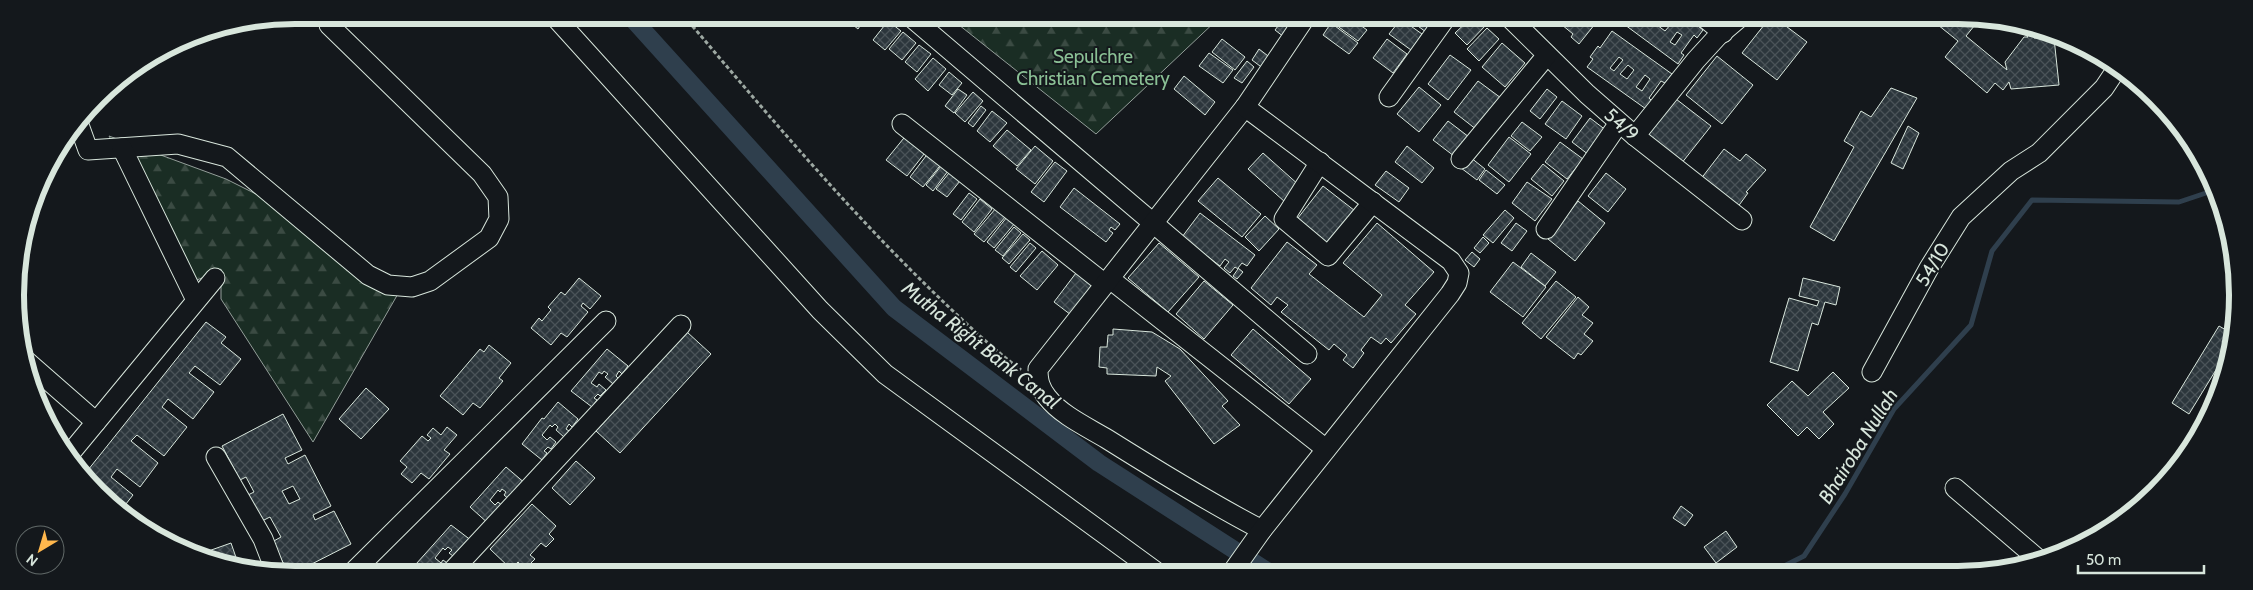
<svg xmlns="http://www.w3.org/2000/svg" width="2253" height="590" font-family="Cabin,sans-serif">
	<defs>
		<pattern id="forest-firs" width="22" height="20" patternUnits="userSpaceOnUse" patternTransform="scale(1.25)"><rect width="22" height="20" fill="#1a2d24"/><path d="M5 1l3.5 6h-7zM16 11l3.5 6h-7z" fill="#3b4b43"/></pattern>
		<pattern id="building-cross-hatch" width="8" height="8" patternUnits="userSpaceOnUse" patternTransform="scale(1.25)"><rect width="8" height="8" fill="#2c363c"/><path d="M0 0l8 8M0 8l8-8" fill="none" stroke="#4a5358"/></pattern>
	</defs>
	<rect width="100%" height="100%" fill="#14181c"/>
	<!-- forest -->
	<g fill="url(#forest-firs)" stroke="#939e99">
		<polygon points="949,17 1219,18 1096,134"/>
		<polygon points="109,136 226,179 268,200 399,292 313,442 221,299 221,269 193,282"/>
	</g>
	<g fill="none" stroke-linecap="round" stroke-linejoin="round">
		<!-- stream -->
		<polyline stroke="#2f3f4d" stroke-width="5" points="1772,572 1804,556 1845,494 1894,409 1971,325 1992,251 2032,200 2179,202 2212,191"/>
		<!-- canal -->
		<polyline stroke="#2f3f4d" stroke-width="18" points="630,16 894,308 1099,463 1267,571"/>
	</g>
	<!-- building -->
	<g fill="url(#building-cross-hatch)" stroke="#d8e6dc" fill-rule="evenodd">
		<polygon points="843,17 860,17 864,20 858,29"/>
		<polygon points="1284,18 1299,18 1284,37 1275,30"/>
		<polygon points="1340,18 1351,18 1367,30 1358,41 1336,25"/>
		<polygon points="1407,18 1432,19 1434,21 1426,32"/>
		<polygon points="1401,19 1422,34 1411,50 1389,34"/>
		<polygon points="1470,19 1480,19 1486,25 1467,45 1455,33"/>
		<polygon points="1546,19 1599,19 1579,44 1571,37 1573,34 1556,20 1553,24"/>
		<path d="M1623 19H1646L1644 22 1648 25 1653 19H1661L1657 25 1665 31 1671 24 1664 19H1689L1703 30 1697 38 1694 35 1681 53 1684 55 1678 64 1621 22ZM1677 32 1682 35 1675 45 1670 42Z"/>
		<polygon points="1768,20 1778,20 1807,42 1777,80 1742,53"/>
		<polygon points="1942,20 1979,20 1966,36 2007,70 2005,62 2024,37 2028,37 2008,20 2039,31 2034,38 2054,38 2059,85 2011,89 2009,82 2003,90 1995,83 1987,93 1945,57 1958,41 1938,25"/>
		<polygon points="888,21 901,31 885,50 873,40"/>
		<polygon points="1331,23 1358,43 1349,54 1323,35"/>
		<polygon points="1487,28 1499,39 1479,61 1467,49"/>
		<path d="M1612 31 1672 74 1665 83 1661 81 1649 98 1652 101 1646 109 1587 67 1593 59 1590 57 1598 46 1600 48ZM1619 57 1623 60 1614 71 1610 68ZM1628 65 1634 70 1627 79 1620 74ZM1645 75 1650 79 1642 91 1636 87Z"/>
		<polygon points="903,32 916,43 902,60 889,49"/>
		<polygon points="1222,39 1245,57 1235,70 1212,52"/>
		<polygon points="1387,39 1407,54 1393,73 1373,58"/>
		<polygon points="1502,43 1525,63 1505,87 1482,67"/>
		<polygon points="919,45 931,54 917,72 905,62"/>
		<polygon points="1259,49 1272,59 1264,69 1252,60"/>
		<polygon points="1209,53 1233,70 1223,83 1199,66"/>
		<polygon points="1450,55 1471,70 1448,100 1428,84"/>
		<polygon points="1717,56 1753,85 1722,124 1686,95"/>
		<polygon points="933,58 946,69 928,91 915,79"/>
		<polygon points="1247,61 1254,67 1242,83 1234,78"/>
		<polygon points="949,72 962,83 952,95 939,85"/>
		<polygon points="1184,76 1215,102 1205,115 1174,89"/>
		<polygon points="1478,81 1501,98 1477,130 1454,112"/>
		<polygon points="1419,87 1441,105 1419,132 1397,114"/>
		<polygon points="1891,88 1917,98 1834,241 1810,227 1854,147 1844,141 1861,111 1871,117"/>
		<polygon points="958,89 967,95 954,113 945,106"/>
		<polygon points="1547,89 1557,97 1540,119 1530,111"/>
		<polygon points="973,92 983,101 965,122 955,113"/>
		<polygon points="1676,99 1711,126 1681,164 1646,137"/>
		<polygon points="1562,101 1582,116 1566,139 1545,124"/>
		<polygon points="981,106 986,110 973,127 968,123"/>
		<polygon points="992,111 1007,123 990,142 977,131"/>
		<polygon points="1590,118 1607,131 1589,155 1572,142"/>
		<polygon points="1448,121 1469,137 1454,156 1433,140"/>
		<polygon points="1522,122 1542,137 1530,151 1511,136"/>
		<polygon points="1908,126 1919,133 1903,169 1891,163"/>
		<polygon points="1007,130 1031,150 1017,166 993,146"/>
		<polygon points="908,133 928,149 907,176 886,160"/>
		<polygon points="1509,137 1531,154 1509,182 1488,165"/>
		<polygon points="1560,142 1583,159 1567,179 1545,162"/>
		<polygon points="1035,146 1053,161 1035,184 1016,169"/>
		<polygon points="1407,146 1434,168 1422,183 1395,162"/>
		<polygon points="1724,149 1740,161 1746,154 1766,170 1746,192 1748,193 1737,208 1700,180"/>
		<polygon points="929,152 943,162 923,187 910,177"/>
		<polygon points="1263,153 1300,186 1285,202 1248,169"/>
		<polygon points="1470,157 1485,169 1477,180 1461,168"/>
		<polygon points="1055,162 1067,171 1044,202 1031,192"/>
		<polygon points="1543,164 1564,181 1552,196 1531,179"/>
		<polygon points="941,166 948,171 933,191 926,185"/>
		<polygon points="1486,170 1505,185 1497,194 1479,180"/>
		<polygon points="1386,171 1409,188 1399,202 1375,185"/>
		<polygon points="949,173 960,181 947,197 936,189"/>
		<polygon points="1606,173 1626,189 1608,212 1588,196"/>
		<polygon points="1218,178 1261,214 1242,237 1198,201"/>
		<polygon points="1527,182 1552,199 1535,221 1512,203"/>
		<polygon points="1323,186 1359,214 1330,251 1294,223"/>
		<polygon points="1074,188 1120,224 1115,230 1111,227 1109,230 1113,233 1106,242 1060,207"/>
		<polygon points="969,193 977,199 961,220 953,214"/>
		<polygon points="980,199 992,209 974,232 962,222"/>
		<polygon points="1578,201 1605,223 1575,261 1548,239"/>
		<polygon points="996,208 1006,216 984,242 974,234"/>
		<polygon points="1505,210 1514,218 1493,243 1483,235"/>
		<polygon points="1200,213 1255,255 1247,266 1242,263 1238,268 1243,272 1237,279 1233,276 1238,269 1235,267 1230,273 1224,268 1229,262 1225,259 1220,266 1182,237"/>
		<polygon points="1265,216 1279,229 1259,251 1245,237"/>
		<polygon points="1007,217 1015,223 994,248 987,242"/>
		<polygon points="1377,223 1434,272 1405,305 1416,314 1391,343 1386,338 1381,344 1371,337 1361,350 1364,353 1353,368 1343,360 1347,355 1334,344 1329,350 1281,312 1288,305 1277,297 1271,305 1251,288 1287,242 1317,265 1309,274 1364,317 1382,295 1343,263"/>
		<polygon points="1516,223 1527,231 1512,251 1501,243"/>
		<polygon points="1014,227 1021,233 1003,256 995,250"/>
		<polygon points="1023,234 1030,240 1009,264 1002,258"/>
		<polygon points="1483,237 1489,243 1480,253 1474,248"/>
		<polygon points="1030,243 1036,248 1016,272 1010,267"/>
		<polygon points="1159,243 1199,277 1168,312 1128,278"/>
		<polygon points="1042,251 1058,265 1037,290 1020,276"/>
		<polygon points="1472,252 1480,259 1474,267 1465,260"/>
		<polygon points="1531,253 1556,272 1545,286 1521,267"/>
		<polygon points="1513,262 1546,287 1523,317 1490,292"/>
		<polygon points="1076,273 1098,289 1075,318 1054,302"/>
		<polygon points="579,278 601,296 590,309 583,303 581,306 588,312 567,337 561,333 551,345 531,328 539,318 542,321 551,310 548,307 561,292 565,295"/>
		<polygon points="1803,278 1840,287 1836,305 1825,302 1818,325 1812,323 1798,371 1770,362 1789,298 1817,306 1819,301 1799,296"/>
		<polygon points="1204,281 1233,305 1204,339 1176,314"/>
		<polygon points="1556,281 1576,297 1541,339 1522,323"/>
		<polygon points="1578,297 1589,307 1582,315 1593,323 1584,334 1593,341 1581,355 1578,353 1574,359 1546,337"/>
		<polygon points="206,322 226,337 221,343 241,359 220,385 195,366 189,373 214,392 193,419 168,399 162,407 187,427 164,456 137,435 131,441 158,463 140,487 117,469 111,477 133,495 122,509 84,475"/>
		<polygon points="2219,326 2233,334 2233,342 2189,414 2172,403"/>
		<polygon points="1113,329 1152,332 1180,349 1228,401 1222,406 1240,425 1214,444 1165,381 1171,376 1157,367 1156,376 1107,374 1107,368 1099,367 1100,347 1107,347 1108,335 1113,335"/>
		<polygon points="1253,329 1311,379 1289,404 1231,355"/>
		<polygon points="687,332 711,354 620,453 596,431"/>
		<polygon points="489,345 511,363 499,378 503,381 480,408 473,403 463,415 440,396 480,349 484,352"/>
		<polygon points="607,349 628,366 622,374 619,371 616,376 618,378 613,384 605,377 608,374 604,371 602,374 599,372 591,383 597,387 599,384 606,390 600,396 598,394 594,398 597,400 592,407 571,391"/>
		<polygon points="1833,372 1849,388 1823,412 1834,424 1819,439 1807,427 1798,436 1767,405 1792,381 1808,396"/>
		<polygon points="366,388 389,409 361,439 339,419"/>
		<polygon points="558,402 578,419 572,427 569,424 566,429 569,431 564,437 556,430 558,427 555,424 552,427 550,425 542,435 547,440 550,437 556,442 551,449 548,447 544,451 547,453 542,460 522,444 542,418 544,419"/>
		<path d="M283 414 302 450 285 458 288 464 305 455 331 506 313 515 315 520 334 511 351 544 300 570H287L272 542 281 537 270 517 262 521 248 495 254 492 246 477 240 480 222 446ZM293 486 300 499 289 504 282 491Z"/>
		<polygon points="447,427 457,435 444,450 450,454 429,479 421,473 412,483 401,474 407,467 400,461 422,436 428,441 431,438 427,435 433,428 441,435"/>
		<polygon points="576,461 595,478 570,505 552,488"/>
		<polygon points="506,467 526,484 512,502 504,495 506,492 502,489 500,492 498,490 490,500 495,505 498,502 504,507 490,525 470,507"/>
		<polygon points="532,504 556,526 549,534 554,539 546,547 541,543 530,555 535,559 525,569 518,562 511,569 490,549"/>
		<polygon points="1681,506 1693,515 1685,526 1673,518"/>
		<polygon points="451,525 472,541 457,559 449,553 452,550 448,547 445,550 443,548 435,558 441,563 443,560 450,565 445,570 422,570 416,564"/>
		<polygon points="1726,531 1737,547 1716,563 1704,547"/>
		<polygon points="231,543 240,569 201,555 200,554"/>
	</g>
	<g fill="none" stroke-linecap="round" stroke-linejoin="round">
		<defs>
			<g id="minor">
				<polyline points="554,16 820,310 885,374 1155,571"/>
				<polyline points="911,17 1307,354"/>
				<polyline points="1511,19 1587,94 1635,136 1742,220"/>
				<polyline points="1706,19 1723,33"/>
				<polyline points="1389,97 1445,19"/>
				<polyline points="902,124 1105,284"/>
				<polyline points="79,125 88,150 178,144 227,157 368,275 388,285 412,287 430,281 489,238 499,219 498,197 482,174 329,25"/>
				<polyline points="1635,136 1696,60 1718,36 1738,19"/>
				<polyline points="122,148 196,300"/>
				<polyline points="1461,159 1547,55"/>
				<polyline points="1320,162 1284,219 1328,256 1373,202"/>
				<polyline points="1546,229 1619,123"/>
				<polyline points="1110,279 1326,449"/>
				<polyline points="24,359 96,422"/>
				<polyline points="1872,372 1929,268 1961,217 2011,171 2039,153 2104,88 2118,67"/>
				<polyline points="68,456 215,278"/>
				<polyline points="216,457 263,539 275,570"/>
				<polyline points="1955,488 2038,559"/>
				<path d="M1262 530C1208 502 1158 471 1107 439 1087 427 1061 415 1047 397 1040 388 1038 381 1038 369L1245 107 1305 18"/>
				<polyline points="355,570 606,321"/>
				<polyline points="453,570 681,325"/>
				<polyline points="1233,571 1262,530 1450,294 1457,283 1459,273 1451,261 1245,107"/>
			</g>
		</defs>
		<!-- minor casing -->
		<use href="#minor" stroke="#d8e6dc" stroke-width="21"/>
		<!-- path -->
		<path stroke="#9da8a2" stroke-width="3" stroke-dasharray="4 2.5" stroke-linecap="butt" d="M684 16C763 109 841 202 928 287 958 316 988 345 1021 370"/>
		<!-- minor -->
		<use href="#minor" stroke="#14181c" stroke-width="19"/>
	</g>
	<g text-anchor="middle" stroke-width="4" stroke-linejoin="round" paint-order="stroke">
		<!-- park labels -->
		<g font-size="19" fill="#8ac095" stroke="#14181c">
			<text x="1093" y="63">Sepulchre<tspan x="1093" dy="22">Christian Cemetery</tspan></text>
		</g>
		<!-- street labels -->
		<g font-size="19" fill="#d8e6dc" stroke="#14181c">
			<text transform="translate(1622 124) rotate(41)" y="7">54/9</text>
			<text transform="translate(1932 264) rotate(-59)" y="7">54/10</text>
		</g>
		<!-- water labels -->
		<g font-size="20" font-style="italic" fill="#d8e6dc" stroke="#14181c">
			<text transform="translate(981 345) rotate(38)" y="7">Mutha Right Bank Canal</text>
			<text transform="translate(1858 446) rotate(-58)" y="7">Bhairoba Nullah</text>
		</g>
	</g>
	<!-- crop -->
	<path d="M0 0H2253V590H0ZM295 24H1958A271 271 0 0 1 2229 295V295A271 271 0 0 1 1958 566H295A271 271 0 0 1 24 295V295A271 271 0 0 1 295 24Z" fill="#14181c" fill-rule="evenodd"/>
	<path fill="none" stroke="#d8e6dc" stroke-width="6" d="M295 24H1958A271 271 0 0 1 2229 295V295A271 271 0 0 1 1958 566H295A271 271 0 0 1 24 295V295A271 271 0 0 1 295 24Z"/>
	<!-- north arrow -->
	<g transform="translate(40 550) rotate(218)"><circle r="24" fill="#14181c" stroke="#626a69"/>
	<path d="M0-4L9 19L0 12L-9 19Z" fill="#ffb74d"/>
	<text y="-8" font-size="14" font-weight="bold" text-anchor="middle" fill="#d8e6dc">N</text>
	</g>
	<!-- scale -->
	<path d="M2078 565v8h126v-8" fill="none" stroke="#d8e6dc" stroke-width="2.5"/>
	<text x="2086" y="565" font-size="15" fill="#d8e6dc" stroke="#14181c" stroke-width="4" paint-order="stroke">50 m</text>
</svg>
